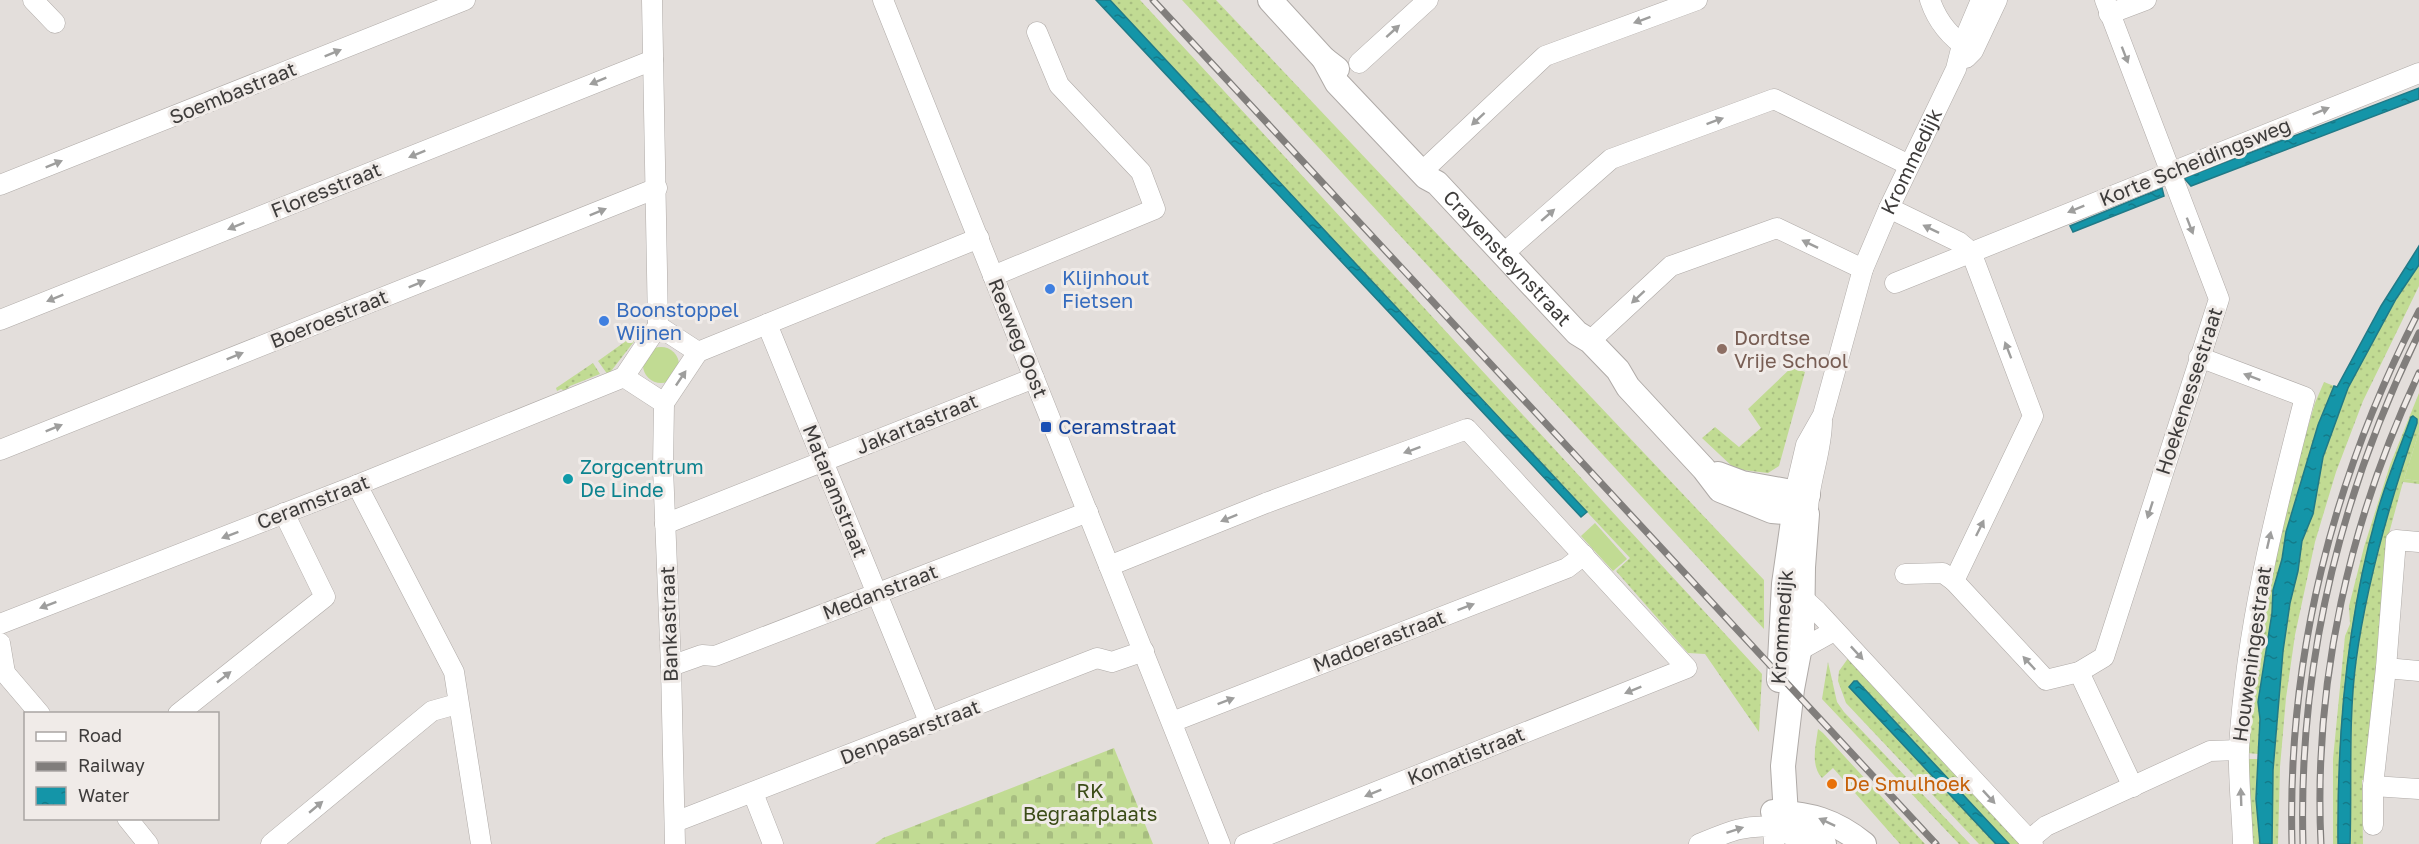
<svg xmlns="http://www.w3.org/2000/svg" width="2419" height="844" font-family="'Golos Text',sans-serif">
	<defs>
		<pattern id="grass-dots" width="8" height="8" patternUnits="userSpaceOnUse" patternTransform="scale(1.5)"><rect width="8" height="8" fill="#c1db93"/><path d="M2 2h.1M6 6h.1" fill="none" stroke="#a7bd80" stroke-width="1.8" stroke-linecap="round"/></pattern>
		<pattern id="cemetery-stones" width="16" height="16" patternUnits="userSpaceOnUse" patternTransform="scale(1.5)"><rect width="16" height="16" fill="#c1db93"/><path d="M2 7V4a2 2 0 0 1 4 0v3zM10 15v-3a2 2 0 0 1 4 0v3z" fill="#a7bd80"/></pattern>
		<pattern id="water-ripples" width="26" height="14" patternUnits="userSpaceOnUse" patternTransform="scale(1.5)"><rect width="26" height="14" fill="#1495a8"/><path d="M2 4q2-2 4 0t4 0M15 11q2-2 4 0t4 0" fill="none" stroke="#147b8a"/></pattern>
	</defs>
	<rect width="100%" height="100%" fill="#e3dedb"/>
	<!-- grass -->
	<g fill="url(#grass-dots)">
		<polygon points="1110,0 1140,0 1762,674 1759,732 1705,654 1688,653 1616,571 1630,558"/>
		<polygon points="1182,0 1216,0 1764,580 1764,629"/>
		<polygon points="2419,265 2419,286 2363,401 2336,472 2315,542 2295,635 2286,698 2280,767 2278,844 2272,844 2273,770 2283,651 2290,603 2298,571 2302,541 2313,514 2323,457 2348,388 2396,299"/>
		<polygon points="633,336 636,339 608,375 598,361"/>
		<polygon points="593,363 600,374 570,386 565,391 561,389 557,391 556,388"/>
		<polygon points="1792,367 1805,372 1779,466 1768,473 1735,469 1702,438 1715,427 1739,447 1761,428 1748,409"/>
		<polygon points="2324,382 2334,386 2318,425 2286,532 2282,559 2273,590 2272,613 2258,702 2260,719 2258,754 2247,753 2254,671 2258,666 2263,629 2259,628 2268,563 2315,403"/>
		<polygon points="2419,393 2419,432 2404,479 2419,481 2419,484 2403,482 2388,537 2378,670 2365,780 2362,780 2363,844 2333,844 2333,759 2345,636 2350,624 2349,606 2364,547 2390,465"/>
		<polygon points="1849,657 2023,844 1979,844 1846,703 1838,681 1839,671"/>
		<polygon points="1828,662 1837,702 1844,712 1970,844 1959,844 1822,699"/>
		<path d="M1818 729 1823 733 1925 844H1900L1833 768 1822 778C1810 765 1816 745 1818 729Z"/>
		<polygon points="2247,759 2258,759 2256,799 2260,844 2254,844 2249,837"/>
	</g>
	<!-- cemetery -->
	<polygon fill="url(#cemetery-stones)" points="1114,748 1153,844 875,844 883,838"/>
	<!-- green -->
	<g fill="#c1db93">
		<circle cx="661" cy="365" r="18"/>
		<polygon points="2419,432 2419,481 2404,479"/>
		<polygon points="1595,523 1627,559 1613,571 1581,536"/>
	</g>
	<!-- water -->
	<g fill="url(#water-ripples)" stroke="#217a87" stroke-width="1.5">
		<polygon points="1096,0 1110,0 1587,512 1581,517"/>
		<polygon points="2419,88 2419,99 2191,186 2184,178"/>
		<polygon points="2162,188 2164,196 2073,232 2070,226"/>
		<polygon points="2419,246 2419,265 2396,299 2348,388 2323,457 2313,514 2302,541 2298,571 2290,603 2283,651 2273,770 2272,844 2260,844 2256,799 2260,719 2258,702 2272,613 2273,590 2282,559 2286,532 2318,425 2334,386 2337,387 2381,306"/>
		<path d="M2413 416 2417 419V423C2390 501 2367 580 2356 661 2348 721 2352 784 2350 844H2338C2337 733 2346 624 2376 517 2385 483 2399 451 2411 417Z"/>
		<polygon points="1854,681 1857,681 2009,844 1996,844 1849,687"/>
	</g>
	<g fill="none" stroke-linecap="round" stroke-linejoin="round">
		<defs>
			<g id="minor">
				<polyline points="33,0 55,23"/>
				<polyline points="652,0 658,326"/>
				<polyline points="883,0 1220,844"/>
				<path d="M1930 0C1937 21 1951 38 1970 50"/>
				<polyline points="2109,14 2146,0"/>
				<polyline points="1966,58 1973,51 1997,0"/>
				<polyline points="1359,63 1428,0"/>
				<polyline points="1428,166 1545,56 1697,0"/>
				<polyline points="0,185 465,0"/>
				<polyline points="1889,208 1959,242 1971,252 2033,416 1954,581"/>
				<polyline points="1504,253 1611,159 1774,99 1909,165"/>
				<polyline points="993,276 1155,209 1141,172 1059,85 1037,32"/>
				<polyline points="1895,283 2419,73"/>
				<polyline points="0,320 653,60"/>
				<polyline points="767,324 930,724"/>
				<polyline points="658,326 698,352"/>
				<polyline points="1590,341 1671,266 1777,228 1863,269"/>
				<polyline points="698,352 979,238"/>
				<path d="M2199 357 2305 397C2275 513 2246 628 2239 748 2238 779 2242 812 2243 844"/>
				<polyline points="624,377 658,326"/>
				<polyline points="624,377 664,403"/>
				<polyline points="664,403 663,468 671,666 675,844"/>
				<polyline points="664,403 698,352"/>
				<polyline points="0,450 657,188"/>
				<polyline points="357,485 454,672 481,844"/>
				<path id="s1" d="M1795 492 1806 445 1823 415 1863 269 1889 208 1956 69 1962 45 1981 0"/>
				<path d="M1808 510C1809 480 1822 452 1822 421"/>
				<polyline points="665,524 1034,378"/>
				<polyline points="1109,566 1266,503 1467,429 1687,668 1245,844"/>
				<polyline points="1905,574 1943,573 1954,581 2046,680 2079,672 2104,657 2219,299 2105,0"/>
				<polyline points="1795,591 1817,611 2033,844"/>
				<polyline points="0,624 357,485 624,377"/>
				<polyline points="0,643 5,673"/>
				<polyline points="1798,651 1834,631"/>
				<polyline points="671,666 702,655 715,656 1088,512"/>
				<polyline points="2386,668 2419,671"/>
				<polyline points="2079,672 2133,787"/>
				<polyline points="5,673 40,714"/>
				<polyline points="178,714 325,597 284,513"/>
				<polyline points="1172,722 1567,568 1584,555"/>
				<polyline points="2373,786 2419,789"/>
				<polyline points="753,793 773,844"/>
				<polyline points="127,818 148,844"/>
				<polyline points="675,822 1097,658 1112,662 1144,651"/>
				<polyline points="2373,825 2373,786 2386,668 2396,540 2419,542"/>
				<polyline points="2029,840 2046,826 2210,751 2239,750"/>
				<polyline points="271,844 432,711 457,704"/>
				<path d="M1699 844C1726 833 1744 824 1773 827L1774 844"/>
			</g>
			<g id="major">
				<polyline points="1270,0 1324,59 1337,69"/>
				<path id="s2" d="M1324 59 1337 83 1426 177 1437 183 1577 333 1590 341 1618 370 1628 387 1704 469 1720 490 1772 511 1807 514 1803 567 1802 636 1792 689 1783 766 1787 832"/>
				<polyline points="1718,474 1742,483 1808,495"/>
				<polyline points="1779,680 1784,584 1793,521 1795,492"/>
				<path d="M1773 812C1810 814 1834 820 1864 844"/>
				<polyline points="1773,826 1824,844"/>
			</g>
		</defs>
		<!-- minor casing -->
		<use href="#minor" stroke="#afaaa7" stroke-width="21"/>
		<!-- major casing -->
		<use href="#major" stroke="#afaaa7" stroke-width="26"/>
		<!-- minor -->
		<use href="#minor" stroke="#fff" stroke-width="20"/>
		<!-- major -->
		<use href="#major" stroke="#fff" stroke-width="24"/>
		<defs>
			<g id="rail">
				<polyline points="1153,0 1936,844"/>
				<path d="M2292 844C2287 657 2333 477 2419 311"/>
				<path d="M2303 844C2298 665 2340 494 2419 333"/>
				<path d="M2321 844C2313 681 2350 519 2419 373"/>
			</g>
		</defs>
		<!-- rail casing -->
		<use href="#rail" stroke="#817e7c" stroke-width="7"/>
		<!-- rail -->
		<use href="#rail" stroke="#f0ebe8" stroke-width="4.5" stroke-dasharray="14" stroke-linecap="butt"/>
	</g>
	<!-- one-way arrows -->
	<defs><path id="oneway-solid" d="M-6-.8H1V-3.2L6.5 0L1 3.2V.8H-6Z" transform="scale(1.5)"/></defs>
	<g fill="#9e9e9d">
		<use href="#oneway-solid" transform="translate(1642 20) rotate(160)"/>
		<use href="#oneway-solid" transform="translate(1393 31) rotate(-42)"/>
		<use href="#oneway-solid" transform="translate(333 53) rotate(-22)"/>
		<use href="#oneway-solid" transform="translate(2125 55) rotate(69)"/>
		<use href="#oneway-solid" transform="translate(598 81) rotate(158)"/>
		<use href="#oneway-solid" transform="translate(2321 111) rotate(-22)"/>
		<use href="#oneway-solid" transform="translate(1478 119) rotate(137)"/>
		<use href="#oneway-solid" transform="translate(1715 121) rotate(-20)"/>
		<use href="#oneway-solid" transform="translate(417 154) rotate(158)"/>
		<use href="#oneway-solid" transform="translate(54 164) rotate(-22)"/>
		<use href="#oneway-solid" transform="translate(2076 209) rotate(158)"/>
		<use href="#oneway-solid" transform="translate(598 212) rotate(-22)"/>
		<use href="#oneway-solid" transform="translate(1548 215) rotate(-41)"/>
		<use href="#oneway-solid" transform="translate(236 226) rotate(158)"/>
		<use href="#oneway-solid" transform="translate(2190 226) rotate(69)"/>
		<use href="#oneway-solid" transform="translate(1931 229) rotate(-154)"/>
		<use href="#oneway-solid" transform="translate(1810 244) rotate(-154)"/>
		<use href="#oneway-solid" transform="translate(417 284) rotate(-22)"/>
		<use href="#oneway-solid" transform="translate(1638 297) rotate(137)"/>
		<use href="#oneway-solid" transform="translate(55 298) rotate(158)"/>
		<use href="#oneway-solid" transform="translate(2008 350) rotate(-111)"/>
		<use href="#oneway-solid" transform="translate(235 356) rotate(-22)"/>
		<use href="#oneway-solid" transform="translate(2252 377) rotate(-159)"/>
		<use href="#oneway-solid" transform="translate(681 378) rotate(-56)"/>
		<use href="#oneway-solid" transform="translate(54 428) rotate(-22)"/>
		<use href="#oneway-solid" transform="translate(1412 450) rotate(160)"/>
		<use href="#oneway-solid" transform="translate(2150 510) rotate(108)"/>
		<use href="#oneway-solid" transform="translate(1229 518) rotate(158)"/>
		<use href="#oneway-solid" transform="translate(1980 528) rotate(-64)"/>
		<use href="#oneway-solid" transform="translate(230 535) rotate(159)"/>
		<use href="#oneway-solid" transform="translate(2269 540) rotate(-77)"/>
		<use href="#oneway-solid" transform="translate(48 605) rotate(159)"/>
		<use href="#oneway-solid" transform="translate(1466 607) rotate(-21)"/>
		<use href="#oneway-solid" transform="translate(1857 653) rotate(47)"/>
		<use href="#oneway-solid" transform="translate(2029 663) rotate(-133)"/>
		<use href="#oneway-solid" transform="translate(224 677) rotate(-38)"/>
		<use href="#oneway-solid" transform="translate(1633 690) rotate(158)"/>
		<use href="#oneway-solid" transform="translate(1226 701) rotate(-21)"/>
		<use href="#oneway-solid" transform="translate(1373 793) rotate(158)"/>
		<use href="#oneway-solid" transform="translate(1989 797) rotate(47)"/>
		<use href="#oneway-solid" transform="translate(2241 797) rotate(-92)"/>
		<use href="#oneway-solid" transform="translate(316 807) rotate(-40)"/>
		<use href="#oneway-solid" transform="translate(1827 822) rotate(-155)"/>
		<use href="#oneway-solid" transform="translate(1735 830) rotate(-18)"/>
	</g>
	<!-- markers -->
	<g fill="#3f7fe0" stroke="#f0ebe8" stroke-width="2">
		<circle cx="1050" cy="289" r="6"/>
		<circle cx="604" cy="321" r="6"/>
	</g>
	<circle fill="#8d6e63" stroke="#f0ebe8" stroke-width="2" cx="1722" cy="349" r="6"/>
	<rect fill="#1a4fb4" stroke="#f0ebe8" stroke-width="2" x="1040" y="421" width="12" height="12" rx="3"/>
	<circle fill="#0f9aa8" stroke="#f0ebe8" stroke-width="2" cx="568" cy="479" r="6"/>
	<circle fill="#e8710a" stroke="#f0ebe8" stroke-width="2" cx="1832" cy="784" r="6"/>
	<g text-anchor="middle" stroke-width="6" stroke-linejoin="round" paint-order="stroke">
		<!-- street labels -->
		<g font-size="20" fill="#3e3c3b" stroke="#f0ebe8">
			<text transform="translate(233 93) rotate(-22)" y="7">Soembastraat</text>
			<text dy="7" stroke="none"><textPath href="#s1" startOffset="352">Krommedijk</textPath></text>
			<text transform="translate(2195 162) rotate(-22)" y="7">Korte Scheidingsweg</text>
			<text transform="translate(326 190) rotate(-22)" y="7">Floresstraat</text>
			<text dy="7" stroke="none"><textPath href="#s2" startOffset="272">Crayensteynstraat</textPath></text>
			<text transform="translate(329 319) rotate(-22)" y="7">Boeroestraat</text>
			<text transform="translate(1018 338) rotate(68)" y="7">Reeweg Oost</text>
			<text transform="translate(2189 391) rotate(-72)" y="7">Hoekenessestraat</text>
			<text transform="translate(917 424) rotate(-22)" y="7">Jakartastraat</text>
			<text transform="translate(835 491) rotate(68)" y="7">Mataramstraat</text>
			<text transform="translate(313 502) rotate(-21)" y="7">Ceramstraat</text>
			<text transform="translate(880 592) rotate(-21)" y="7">Medanstraat</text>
			<text transform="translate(669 624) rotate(-92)" y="7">Bankastraat</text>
			<text transform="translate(1782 627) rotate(-86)" y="7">Krommedijk</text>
			<text transform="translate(1379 641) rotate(-21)" y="7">Madoerastraat</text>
			<text transform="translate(2252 654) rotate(-82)" y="7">Houweningestraat</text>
			<text transform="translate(910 732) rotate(-21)" y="7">Denpasarstraat</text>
			<text transform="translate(1466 756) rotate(-22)" y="7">Komatistraat</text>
		</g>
		<!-- shop labels -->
		<g font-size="20" fill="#366cbe" stroke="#f0ebe8" text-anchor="start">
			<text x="1062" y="285">Klijnhout<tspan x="1062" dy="23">Fietsen</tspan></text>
			<text x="616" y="317">Boonstoppel<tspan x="616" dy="23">Wijnen</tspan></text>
		</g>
		<!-- education labels -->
		<g font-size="20" fill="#785e54" stroke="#f0ebe8" text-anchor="start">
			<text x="1734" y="345">Dordtse<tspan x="1734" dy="23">Vrije School</tspan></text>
		</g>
		<!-- transit labels -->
		<g font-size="20" fill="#164399" stroke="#f0ebe8" text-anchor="start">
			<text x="1058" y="434">Ceramstraat</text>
		</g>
		<!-- culture labels -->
		<g font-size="20" fill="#0d838f" stroke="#f0ebe8" text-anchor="start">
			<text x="580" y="474">Zorgcentrum<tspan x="580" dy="23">De Linde</tspan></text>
		</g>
		<!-- food labels -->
		<g font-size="20" fill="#c56008" stroke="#f0ebe8" text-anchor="start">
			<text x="1844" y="791">De Smulhoek</text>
		</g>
		<!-- park labels -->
		<g font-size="20" fill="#3b4c17" stroke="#f0ebe8">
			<text x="1090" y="798">RK<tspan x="1090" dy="23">Begraafplaats</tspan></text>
		</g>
	</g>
	<!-- legend -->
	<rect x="24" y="712" width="195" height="108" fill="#f0ebe8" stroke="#a9a5a3" stroke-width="1.5"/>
	<rect x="36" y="732" width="30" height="9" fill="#ffffff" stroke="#a9a5a3" stroke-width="1.5"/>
	<text x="78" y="742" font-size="18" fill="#3e3c3b">Road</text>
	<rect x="36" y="762" width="30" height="9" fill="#817e7c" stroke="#a9a5a3" stroke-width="1.5"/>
	<text x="78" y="772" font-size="18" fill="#3e3c3b">Railway</text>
	<rect x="36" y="787" width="30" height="18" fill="url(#water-ripples)" stroke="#a9a5a3" stroke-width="1.5"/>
	<text x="78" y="802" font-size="18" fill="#3e3c3b">Water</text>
</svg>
